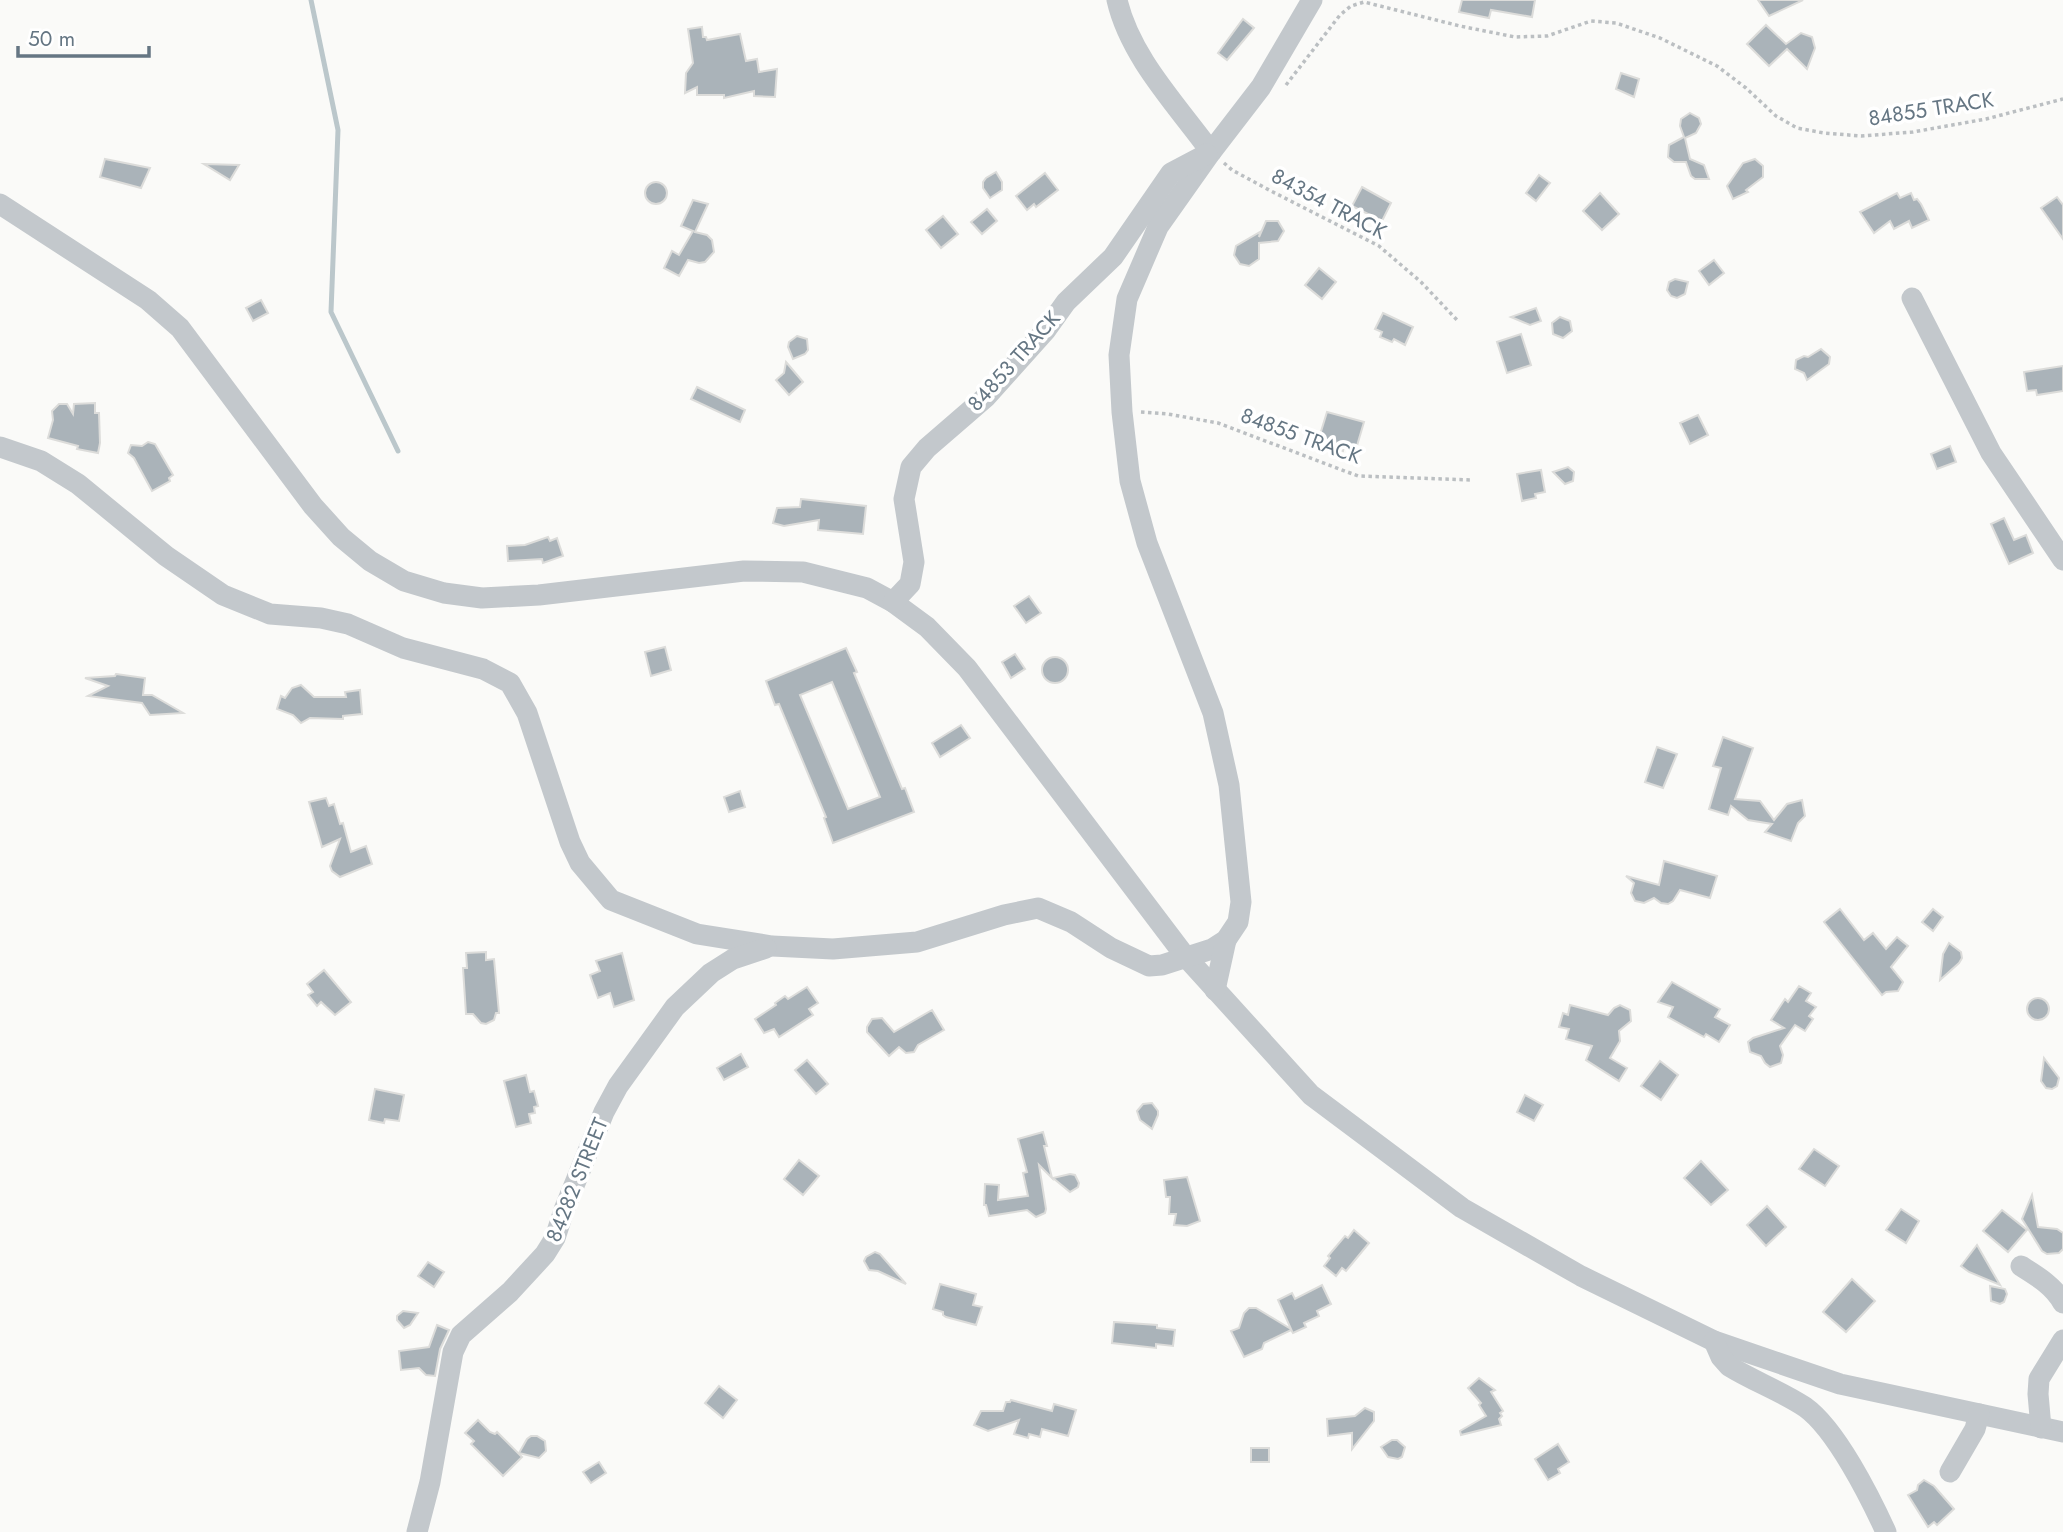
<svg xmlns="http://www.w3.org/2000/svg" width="2063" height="1532" font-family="Jost,sans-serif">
	<rect width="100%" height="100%" fill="#fafaf8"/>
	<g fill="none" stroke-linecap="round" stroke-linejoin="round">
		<!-- stream -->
		<polyline stroke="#bbc7cb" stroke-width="5" points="311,0 338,130 331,312 398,451"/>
	</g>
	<!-- building -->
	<g fill="#aab3b9" stroke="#dcdcda" stroke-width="2" fill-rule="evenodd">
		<polygon points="1462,0 1535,0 1532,17 1491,10 1489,18 1459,12"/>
		<polygon points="1758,0 1803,0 1769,16"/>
		<polygon points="1243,19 1254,28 1227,60 1218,53"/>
		<polygon points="1766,25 1786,44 1801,33 1812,37 1815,48 1807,69 1787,49 1769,66 1747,44"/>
		<polygon points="702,27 703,37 706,37 707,40 740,34 746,61 757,59 759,72 777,69 775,97 754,96 754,91 724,98 724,95 697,95 697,87 685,93 686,73 693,63 688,29"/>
		<polygon points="1621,73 1639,79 1634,97 1616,89"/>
		<polygon points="1690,113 1699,118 1701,124 1696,133 1685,138 1690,159 1704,165 1709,179 1695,179 1691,176 1686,162 1674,162 1668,157 1669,145 1684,137 1680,126 1681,119"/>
		<polygon points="105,159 150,168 141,188 100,177"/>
		<polygon points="1755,159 1763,166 1763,177 1746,190 1748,192 1733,199 1727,186 1743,163"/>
		<polygon points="204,164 239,165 230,180"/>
		<polygon points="996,172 1002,182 1002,190 990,198 983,188 983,182 986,178"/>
		<polygon points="1045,173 1058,190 1036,207 1034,204 1027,210 1016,196"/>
		<polygon points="1539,175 1550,183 1536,201 1526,193"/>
		<circle cx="656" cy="193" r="11"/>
		<polygon points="1362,187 1391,203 1382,221 1352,206"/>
		<polygon points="1600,193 1619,214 1602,230 1583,211"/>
		<polygon points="1897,193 1900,198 1911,193 1914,200 1917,199 1921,204 1929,220 1912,228 1909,221 1894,229 1890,221 1874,233 1860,212"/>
		<polygon points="2057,197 2063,205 2063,239 2041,208"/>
		<polygon points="693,200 708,204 695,232 707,235 712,240 714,252 705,262 699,263 688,260 679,276 664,268 672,251 679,255 693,231 681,226"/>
		<polygon points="987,209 997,221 982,234 971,222"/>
		<polygon points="943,216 958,234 941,248 926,230"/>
		<polygon points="1266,221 1278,221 1284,231 1278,241 1259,243 1259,259 1249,266 1240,264 1234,255 1236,246 1260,232 1259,237"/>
		<polygon points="1714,260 1724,273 1709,285 1699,271"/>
		<polygon points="1319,268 1336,282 1322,299 1305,285"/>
		<polygon points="1675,279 1688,282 1685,294 1677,298 1671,296 1667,290 1669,282"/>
		<polygon points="261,300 268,313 253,321 246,308"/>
		<polygon points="1536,308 1541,321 1530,325 1511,317"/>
		<polygon points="1383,313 1413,327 1405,345 1394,339 1392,342 1380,337 1382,332 1375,329"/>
		<polygon points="1560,317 1570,321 1572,331 1563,338 1553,334 1552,323"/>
		<polygon points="1521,334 1531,365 1507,373 1497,342"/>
		<polygon points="797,336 807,339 808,350 805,354 793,359 788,347 789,342"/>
		<polygon points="1821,349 1830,357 1829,364 1807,380 1804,373 1795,369 1796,360 1804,356 1808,357"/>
		<polygon points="786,362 803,382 789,395 776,380 784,373"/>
		<polygon points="2063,366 2063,391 2037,395 2036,390 2027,391 2024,372"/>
		<polygon points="697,387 745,410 740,422 691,399"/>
		<polygon points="95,403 95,413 99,413 100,443 98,453 77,449 78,446 48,438 53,420 52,411 59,404 67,404 73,414 74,404"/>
		<polygon points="1327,412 1364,422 1356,449 1344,446 1343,451 1328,447 1329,441 1319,438"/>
		<polygon points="1698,415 1708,435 1690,444 1680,423"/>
		<polygon points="148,442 155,444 173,475 169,478 170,481 152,491 134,458 128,453 131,445 142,446"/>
		<polygon points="1950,446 1956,462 1937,469 1931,454"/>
		<polygon points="1568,467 1574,472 1573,481 1565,484 1553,472"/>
		<polygon points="1541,470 1545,492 1535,494 1536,498 1522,501 1517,474"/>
		<polygon points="801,499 866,506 863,534 818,530 819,520 784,526 773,523 777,508 800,507"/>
		<polygon points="2004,518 2014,540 2026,535 2033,553 2009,564 1991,524"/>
		<polygon points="548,537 550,541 557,538 563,556 543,563 542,559 508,561 507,546 525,545"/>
		<polygon points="1029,596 1041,613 1026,623 1014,606"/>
		<polygon points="665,647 671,670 651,676 645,652"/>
		<path d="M846 648 857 672 854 673 902 789 905 788 914 812 833 843 824 818 826 817 779 704 775 705 766 681ZM832 682 880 797 848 809 800 695Z"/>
		<polygon points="1015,654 1025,669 1011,678 1002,662"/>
		<circle cx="1055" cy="670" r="13"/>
		<polygon points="116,674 145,678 143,695 152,695 183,713 150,715 142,703 88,696 108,686 85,678 115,676"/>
		<polygon points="301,685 314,697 346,697 345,692 360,690 362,714 343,716 343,719 310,718 301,723 293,715 277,709 281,696 285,698 292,688"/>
		<polygon points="961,725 970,738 940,757 932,743"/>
		<polygon points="1723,737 1753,748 1735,799 1760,801 1774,820 1787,804 1802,800 1805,816 1798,823 1791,841 1765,832 1772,824 1748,820 1731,806 1728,815 1709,809 1721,768 1713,766"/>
		<polygon points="1657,747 1677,754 1663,788 1645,782"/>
		<polygon points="740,791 745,807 729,812 724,797"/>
		<polygon points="326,798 329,806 334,804 340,824 343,823 351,852 366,846 372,864 340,877 332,871 330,866 340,839 322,847 309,802"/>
		<polygon points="1664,861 1717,876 1710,898 1680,890 1673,901 1668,904 1661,903 1654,898 1644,903 1635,901 1631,893 1634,883 1626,876 1659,885"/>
		<polygon points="1840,909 1864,940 1873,933 1886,949 1897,937 1908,946 1891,967 1903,982 1898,991 1886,992 1882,995 1824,922"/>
		<polygon points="1933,909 1943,917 1933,931 1922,922"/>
		<polygon points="1949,943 1961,952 1962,958 1959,963 1940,980 1943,954"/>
		<polygon points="486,952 486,960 494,959 499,1013 496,1013 494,1020 486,1024 481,1023 473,1014 466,1014 463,968 467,968 466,953"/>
		<polygon points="622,953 634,1000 614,1007 610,993 598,998 590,975 600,971 596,961"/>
		<polygon points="324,970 351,1002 335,1015 321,1002 317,1006 308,995 313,992 307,984"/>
		<polygon points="1672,982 1720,1009 1715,1017 1730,1025 1719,1042 1706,1034 1704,1037 1668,1017 1673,1007 1658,1002"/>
		<polygon points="1799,986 1811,993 1806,1001 1816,1007 1809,1016 1813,1019 1805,1031 1795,1025 1780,1046 1783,1055 1781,1063 1770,1067 1765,1063 1761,1056 1750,1052 1748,1042 1753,1038 1784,1028 1771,1020 1785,999 1788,1002"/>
		<polygon points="807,987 818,1003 809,1009 813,1015 779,1037 774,1029 764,1033 755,1019 776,1005 775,1003 785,996 788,999"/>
		<circle cx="2038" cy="1009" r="11"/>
		<polygon points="1570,1005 1608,1015 1614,1008 1620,1005 1630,1010 1631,1021 1619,1031 1620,1041 1610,1058 1627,1068 1619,1081 1586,1060 1592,1046 1566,1039 1569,1029 1559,1027 1563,1013 1568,1015"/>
		<polygon points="932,1010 944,1030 918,1045 914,1052 906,1053 899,1047 889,1056 867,1032 867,1027 872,1019 882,1018 894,1032"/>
		<polygon points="741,1054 748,1067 724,1080 717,1068"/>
		<polygon points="2044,1058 2059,1078 2057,1086 2052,1089 2046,1088 2041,1081"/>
		<polygon points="807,1060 828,1084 816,1094 795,1070"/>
		<polygon points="1660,1061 1678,1075 1661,1100 1641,1086"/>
		<polygon points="526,1075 530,1092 534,1091 538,1106 534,1107 535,1113 529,1114 531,1123 516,1127 504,1081"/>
		<polygon points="375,1089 404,1095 399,1121 385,1119 384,1123 369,1120"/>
		<polygon points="1525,1095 1543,1105 1534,1121 1517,1112"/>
		<polygon points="1152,1103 1158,1111 1158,1115 1152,1129 1140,1120 1137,1111 1143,1104"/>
		<polygon points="1043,1132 1047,1146 1044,1146 1052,1178 1039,1165 1046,1209 1045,1213 1036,1217 1027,1210 989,1216 986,1205 984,1205 985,1184 999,1185 998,1200 1028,1196 1023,1173 1027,1172 1018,1139"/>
		<polygon points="1814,1149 1839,1166 1825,1186 1799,1169"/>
		<polygon points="799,1160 819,1176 803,1195 784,1179"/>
		<polygon points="1701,1161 1728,1190 1711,1205 1684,1178"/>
		<polygon points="1070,1174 1075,1175 1079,1183 1078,1187 1070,1192 1053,1178"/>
		<polygon points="1187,1177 1200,1221 1187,1226 1174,1225 1176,1214 1169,1214 1170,1197 1166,1197 1164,1180"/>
		<polygon points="2032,1195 2038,1227 2057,1229 2063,1233 2063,1249 2059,1253 2047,1254 2042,1251 2022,1219"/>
		<polygon points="1767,1206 1786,1227 1766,1246 1747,1225"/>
		<polygon points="1901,1209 1919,1221 1906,1243 1886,1230"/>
		<polygon points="2002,1210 2027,1230 2008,1252 1983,1231"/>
		<polygon points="1354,1230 1369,1243 1346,1271 1342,1268 1336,1276 1324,1266 1330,1258 1328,1256 1345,1236 1348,1238"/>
		<polygon points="1977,1245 2000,1285 1969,1272 1961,1266"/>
		<polygon points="875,1252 880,1254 906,1284 878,1271 869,1270 864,1261 866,1257"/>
		<polygon points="428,1262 444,1272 434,1287 418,1276"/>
		<polygon points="1852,1279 1875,1301 1846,1332 1823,1312"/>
		<polygon points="940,1284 976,1294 973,1305 982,1307 976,1325 946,1317 943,1315 943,1312 933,1309"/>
		<polygon points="1322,1285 1331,1304 1317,1311 1319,1316 1304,1323 1306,1327 1293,1333 1291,1330 1264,1343 1262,1349 1244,1357 1231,1331 1239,1328 1244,1313 1249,1308 1256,1308 1291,1329 1278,1300 1292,1293 1295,1299"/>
		<polygon points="1990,1286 2005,1289 2007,1294 2004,1302 2000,1304 1991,1301"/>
		<polygon points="403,1311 418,1313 410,1325 404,1328 397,1320 397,1316"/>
		<polygon points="1114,1322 1157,1325 1157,1328 1175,1330 1173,1346 1156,1344 1156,1348 1112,1343"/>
		<polygon points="437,1325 449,1330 440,1349 435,1376 426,1375 419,1368 401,1370 399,1351 429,1347"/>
		<polygon points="1479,1378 1495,1390 1491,1392 1503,1411 1500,1413 1502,1416 1499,1419 1501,1425 1461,1435 1460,1431 1486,1416 1479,1405 1481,1403 1468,1388"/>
		<polygon points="719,1386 737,1400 723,1418 705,1403"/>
		<polygon points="1011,1400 1052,1411 1054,1404 1076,1410 1068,1436 1042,1429 1040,1437 1029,1434 1028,1438 1014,1434 1019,1420 988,1431 974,1425 981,1411 1003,1411 1006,1402 1010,1402"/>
		<polygon points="1365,1408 1374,1412 1374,1421 1352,1449 1352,1433 1328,1436 1327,1419 1355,1416"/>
		<polygon points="478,1420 490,1432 495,1434 497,1432 522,1457 503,1476 471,1444 474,1441 465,1433"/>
		<polygon points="531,1436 537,1436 545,1441 546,1451 539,1458 519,1453 527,1439"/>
		<polygon points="1392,1440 1397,1440 1405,1447 1402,1457 1398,1459 1388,1457 1381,1447"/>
		<polygon points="1558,1444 1569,1462 1558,1469 1560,1473 1548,1480 1535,1459"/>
		<rect x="1251" y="1448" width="18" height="14"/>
		<polygon points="599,1462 606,1473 591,1483 583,1472"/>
		<polygon points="1924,1480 1934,1486 1954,1509 1937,1525 1934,1522 1928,1527 1908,1495 1917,1490 1918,1485"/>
	</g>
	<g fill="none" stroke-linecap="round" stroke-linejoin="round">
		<!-- path -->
		<g stroke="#bbbfc2" stroke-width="3.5" stroke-dasharray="3.5 3.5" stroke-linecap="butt">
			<polyline points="1286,85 1340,15 1351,6 1364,2 1460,26 1515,37 1547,36 1591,21 1616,23 1660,38 1717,66 1746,88 1776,116 1797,128 1824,133 1861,136 1913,132 1986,119 2063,99"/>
			<polyline points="1224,163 1232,170 1271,191 1379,246 1421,282 1457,320"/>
			<polyline points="1141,412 1168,414 1218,423 1358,476 1472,480"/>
		</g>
		<!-- minor -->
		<g stroke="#c3c8cc" stroke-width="21">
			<path d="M1117 0C1130 57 1177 105 1211 152"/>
			<polyline points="0,204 148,300 180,328 313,506 341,537 370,561 404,581 444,593 482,598 539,595 744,571 803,572 867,588 893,602 927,627 967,668 1185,956 1311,1095 1462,1208 1581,1276 1714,1341 1840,1384 2063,1432"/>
			<polyline points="1912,298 1991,453 2063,560"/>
			<polyline points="0,447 41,461 78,484 166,556 223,595 270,614 321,618 348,624 403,648 483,669 510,683 527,713 570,842 580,863 611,900 697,934 772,946 833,949 917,942 1004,915 1038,908 1071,922 1111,948 1149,966 1162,965 1212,949 1226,940 1238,922 1241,902 1229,785 1213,713 1147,543 1130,481 1122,412 1119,355 1127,299 1158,227 1211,152 1261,87 1312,0"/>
			<polyline points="893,602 910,584 914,562 904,499 911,467 927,448 986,397 1046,330 1066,302 1113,257 1171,173 1207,154"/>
			<polyline points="1215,990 1226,940"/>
			<path d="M2021 1266C2037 1276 2054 1286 2063 1303"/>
			<path d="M1714 1341 1721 1357 1729 1366C1753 1381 1781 1391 1805 1407 1836 1429 1870 1497 1886 1532"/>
			<polyline points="2041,1428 2038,1394 2039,1379 2063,1340"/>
			<polyline points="1950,1472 1975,1429 1979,1414"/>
			<polyline points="417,1532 430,1482 453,1352 461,1335 510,1292 545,1254 555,1238 564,1210 604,1112 618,1086 675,1007 711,973 733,959 766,948"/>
		</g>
	</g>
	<g text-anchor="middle" stroke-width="7" stroke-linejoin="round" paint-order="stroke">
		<!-- street labels -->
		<g font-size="21" fill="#657683" stroke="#fff">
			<text transform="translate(1931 109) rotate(-9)" y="7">84855 TRACK</text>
			<text transform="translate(1329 204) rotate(28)" y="7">84354 TRACK</text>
			<text transform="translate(1014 361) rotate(-48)" y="7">84853 TRACK</text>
			<text transform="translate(1301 436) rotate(20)" y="7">84855 TRACK</text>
			<text transform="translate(577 1180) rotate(-68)" y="7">84282 STREET</text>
		</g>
	</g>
	<!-- scale -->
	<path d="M18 46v10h131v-10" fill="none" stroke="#657683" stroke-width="3.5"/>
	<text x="28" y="46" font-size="21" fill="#657683" stroke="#ffffff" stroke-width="5" paint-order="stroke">50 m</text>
</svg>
